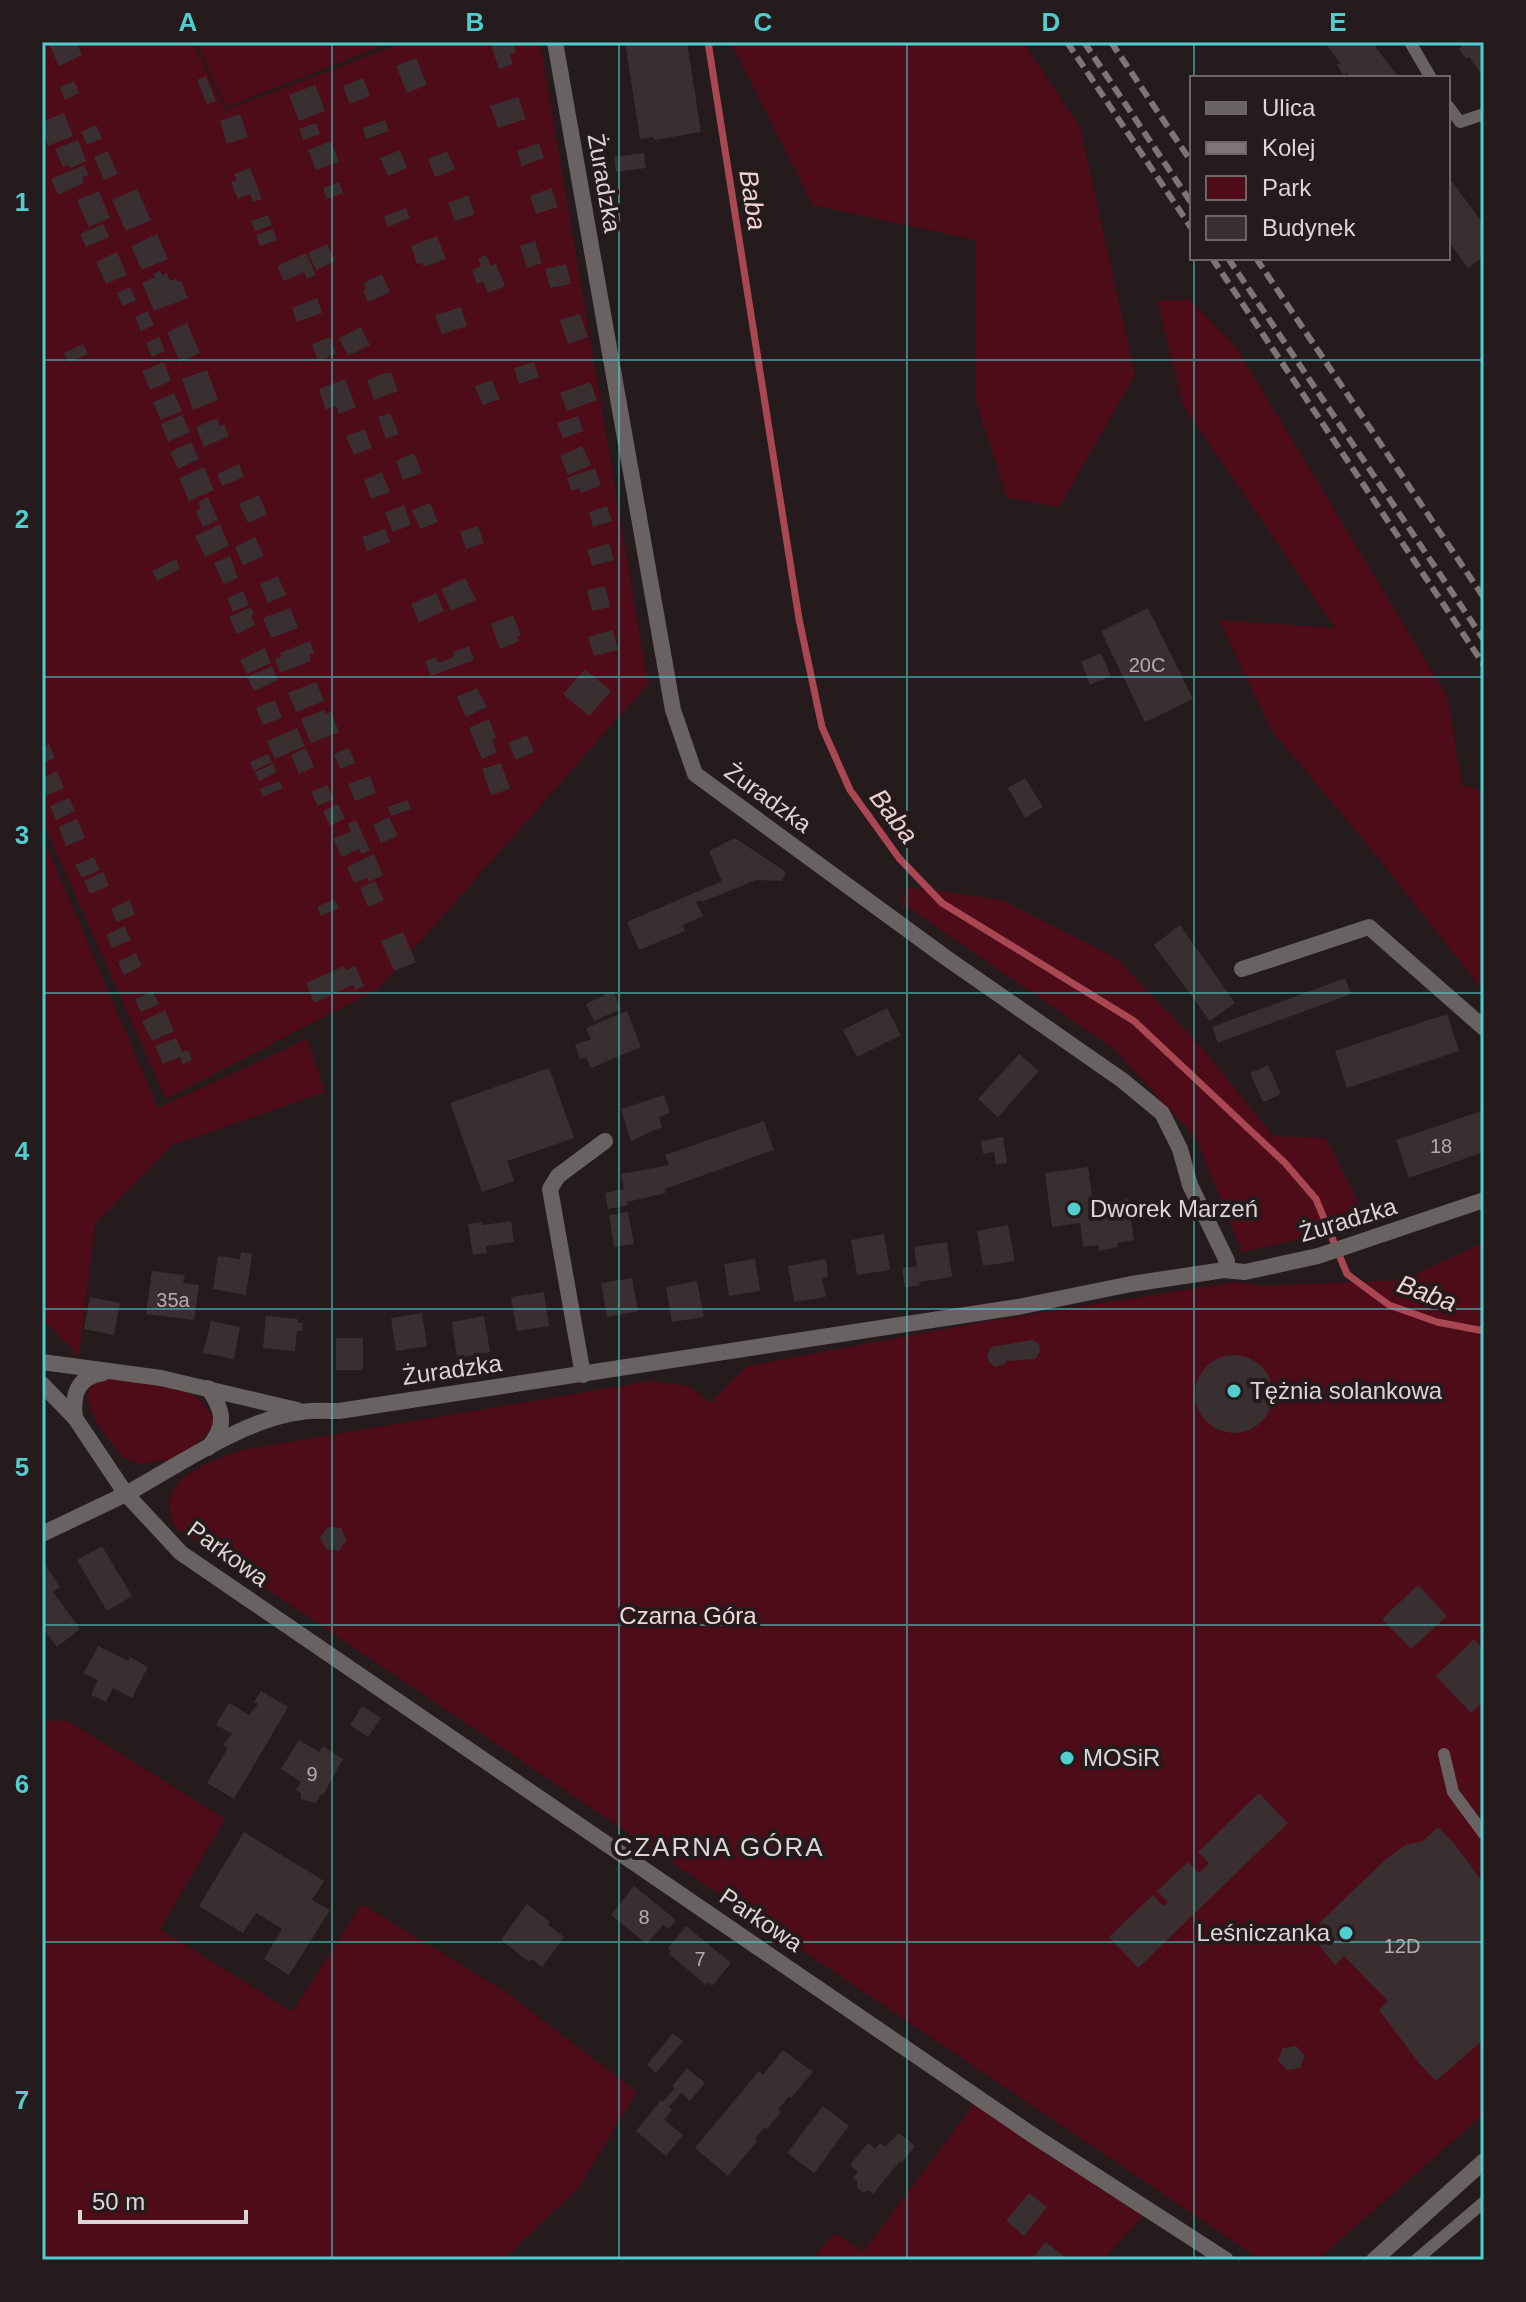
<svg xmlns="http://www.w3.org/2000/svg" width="1526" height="2302" font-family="Helvetica,sans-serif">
	<rect width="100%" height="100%" fill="#251b1c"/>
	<!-- green -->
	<g fill="#4e0b18">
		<polygon points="42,42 193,42 225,110 405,42 540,42 648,684 378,989 166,1099 42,820"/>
		<polygon points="196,42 393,42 226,107"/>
		<polygon points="752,42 1023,42 1080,127 1135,375 1059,507 1007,498 975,398 975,240 813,205 732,45"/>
		<polygon points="1190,300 1236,347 1448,698 1462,785 1484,791 1484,983 1481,988 1367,844 1272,731 1219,620 1335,628 1183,405 1157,301"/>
		<polygon points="42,835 158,1108 307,1039 325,1092 172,1145 95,1224 79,1356 42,1319"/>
		<polygon points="907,887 1002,900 1116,958 1203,1049 1273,1136 1326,1138 1369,1224 1242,1252 1196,1138 1114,1049 902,903"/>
		<path d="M1484 1242V2114L1317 2260H1261L175 1527C153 1479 205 1463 242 1450L650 1381 689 1386 710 1403 747 1366 983 1322 1236 1282 1267 1286 1403 1280Z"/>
		<path d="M102 1378C138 1380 201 1380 214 1421L208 1433 182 1458 139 1464 123 1457 98 1426 87 1398 91 1385Z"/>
		<polygon points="42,1720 68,1721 225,1819 160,1929 292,2012 362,1904 504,1991 637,2092 578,2188 503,2260 42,2260"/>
		<polygon points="975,2103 1033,2145 1143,2216 1103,2260 811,2260 835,2233 863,2252"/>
	</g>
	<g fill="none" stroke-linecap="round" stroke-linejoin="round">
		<!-- stream -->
		<polyline stroke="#a94752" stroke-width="7" points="708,42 799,619 822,727 850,790 899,858 942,903 1134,1021 1285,1163 1316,1199 1347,1274 1389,1305 1437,1322 1484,1331"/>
	</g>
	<!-- building -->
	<g fill="#3a2f30">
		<polygon points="48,42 76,42 82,55 59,66"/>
		<polygon points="490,42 513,42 516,52 510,55 513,64 499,69"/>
		<polygon points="625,42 687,42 701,132 654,140 654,137 640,139"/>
		<polygon points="1324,42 1372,42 1399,78 1351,78 1347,73 1344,75 1337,65 1340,63"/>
		<polygon points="1459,42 1484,42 1484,78 1469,57 1466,59 1459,49 1462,46"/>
		<polygon points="416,58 427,85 407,93 396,66"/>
		<polygon points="206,76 216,101 207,104 197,80"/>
		<polygon points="363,78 370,96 350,104 343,86"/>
		<polygon points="74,81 79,93 65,100 60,87"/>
		<polygon points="315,85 325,111 299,121 289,95"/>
		<polygon points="518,97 526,119 498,128 490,106"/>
		<polygon points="64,113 73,136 48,146 42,131 42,122"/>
		<polygon points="240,114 248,137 227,144 220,121"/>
		<polygon points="385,120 389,131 366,139 363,128"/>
		<polygon points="316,123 320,134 303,140 299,129"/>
		<polygon points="96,125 102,138 87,145 81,132"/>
		<polygon points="78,140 86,161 71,168 69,165 63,167 55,149"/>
		<polygon points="331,141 339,162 316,170 308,150"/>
		<polygon points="539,143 544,158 522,166 517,151"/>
		<polygon points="400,150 407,168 388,176 380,158"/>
		<polygon points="108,151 118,174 104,180 94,157"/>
		<polygon points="447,151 455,169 435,177 428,159"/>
		<polygon points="644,153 646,168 616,172 614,157"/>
		<polygon points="84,165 89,175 82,177 84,183 58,195 51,179"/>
		<polygon points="250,168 262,199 253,202 250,194 238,199 231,182 237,180 234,174"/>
		<polygon points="1448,176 1484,225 1484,256 1468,268 1451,245 1448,247"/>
		<polygon points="339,182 343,193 326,199 323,188"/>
		<polygon points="551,188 558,207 536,214 530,196"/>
		<polygon points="137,189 151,220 126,231 112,200"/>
		<polygon points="99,191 110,218 89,227 77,200"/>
		<polygon points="468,195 475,214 455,221 448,203"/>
		<polygon points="406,208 410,218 388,227 384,216"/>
		<polygon points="268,215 272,225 255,231 251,221"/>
		<polygon points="103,224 109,237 86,247 80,234"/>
		<polygon points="273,229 277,240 260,246 256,235"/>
		<polygon points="157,234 168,259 142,270 131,246"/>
		<polygon points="437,236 446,259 424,267 422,263 417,264 411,246"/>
		<polygon points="535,241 542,263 527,268 520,246"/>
		<polygon points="327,244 335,261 316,270 308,253"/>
		<polygon points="117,252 127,275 106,284 96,262"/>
		<polygon points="306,253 316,275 307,279 304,272 284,281 277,266"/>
		<polygon points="486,255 491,266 496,264 505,286 488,293 483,282 477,284 472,270 481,266 478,258"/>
		<polygon points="566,264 571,284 550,288 545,269"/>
		<polygon points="160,271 162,275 167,273 170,281 176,279 178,282 181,281 188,298 154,311 142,283 155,277 153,274"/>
		<polygon points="382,274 390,292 368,302 363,290 366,289 364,283"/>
		<polygon points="130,287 136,300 123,306 117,293"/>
		<polygon points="317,298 322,313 297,322 292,308"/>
		<polygon points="461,307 467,326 442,334 435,315"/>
		<polygon points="148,311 154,325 141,331 135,317"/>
		<polygon points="580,314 588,337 568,344 560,320"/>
		<polygon points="187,323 200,353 180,362 167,332"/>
		<polygon points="361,327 370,345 348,356 339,338"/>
		<polygon points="159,337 165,351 152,357 146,343"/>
		<polygon points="330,337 336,354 318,361 312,344"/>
		<polygon points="83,344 88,354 69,362 64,353"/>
		<polygon points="164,362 171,381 150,390 142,371"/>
		<polygon points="534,362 539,377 519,384 514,368"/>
		<polygon points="207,370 218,400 193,410 182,379"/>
		<polygon points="385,373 391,373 398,391 374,400 367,380"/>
		<polygon points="345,379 356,407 339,414 336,406 326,410 319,389"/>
		<polygon points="492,380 500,399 483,405 475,386"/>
		<polygon points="590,382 597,400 567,411 560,393"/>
		<polygon points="174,393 182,411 161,420 153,402"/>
		<polygon points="390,413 399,434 386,439 378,417"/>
		<polygon points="182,415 190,432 168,442 161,424"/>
		<polygon points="578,416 583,431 563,438 557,423"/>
		<polygon points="217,418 220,426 224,424 229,436 204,447 196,427"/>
		<polygon points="365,429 372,448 354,455 346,436"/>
		<polygon points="191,442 199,459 178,469 170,452"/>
		<polygon points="582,446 591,465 568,475 560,456"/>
		<polygon points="414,453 422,473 403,480 396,461"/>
		<polygon points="239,464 244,477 222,486 217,474"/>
		<polygon points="204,467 214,490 189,501 179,478"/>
		<polygon points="595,468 601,486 581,493 579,488 571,491 567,478"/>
		<polygon points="382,472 390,492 371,499 364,480"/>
		<polygon points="259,495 267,514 248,523 239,504"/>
		<polygon points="208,497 218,520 203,527 196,511 201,509 198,502"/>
		<polygon points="430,503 438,522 420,529 412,510"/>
		<polygon points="404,505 411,525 393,532 385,513"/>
		<polygon points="607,506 612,521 593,527 589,512"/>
		<polygon points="220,524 229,546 205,557 195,536"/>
		<polygon points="478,526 484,543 466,549 460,532"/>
		<polygon points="385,529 390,542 367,551 362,537"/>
		<polygon points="255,537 264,556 243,565 235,547"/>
		<polygon points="609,543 614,560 592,566 587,550"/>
		<polygon points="230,556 238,578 224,584 214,563"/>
		<polygon points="176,559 180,569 157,581 152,571"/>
		<polygon points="278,576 286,595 268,603 260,584"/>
		<polygon points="465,578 476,600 451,611 441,589"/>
		<polygon points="605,586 610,607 592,611 587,590"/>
		<polygon points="243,591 249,605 233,612 227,598"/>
		<polygon points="436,593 444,611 419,622 411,604"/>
		<polygon points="251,607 254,614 251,616 255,625 237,634 229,617"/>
		<polygon points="290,608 298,628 271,638 263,618"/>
		<polygon points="1148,608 1193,699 1145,722 1101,631"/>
		<polygon points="513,615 521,635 517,637 519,641 500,649 491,624"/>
		<polygon points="613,630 618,650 594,656 588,637"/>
		<polygon points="310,641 314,653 309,655 311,661 280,673 275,659 281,657 280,653"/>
		<polygon points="469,646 474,660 431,676 425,661 436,657 438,663 454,657 453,652"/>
		<polygon points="265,648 271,663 247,674 240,660"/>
		<polygon points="1101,653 1111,676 1090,685 1081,662"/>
		<polygon points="272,666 278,680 254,691 247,677"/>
		<polygon points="585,669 611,691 589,716 563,694"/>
		<polygon points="316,682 324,701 296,712 288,693"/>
		<polygon points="477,688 487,707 466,717 457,697"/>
		<polygon points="275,700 282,718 263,725 256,708"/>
		<polygon points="324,710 326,714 331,712 339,732 311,743 301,719"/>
		<polygon points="489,719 496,738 492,740 497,752 482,759 469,728"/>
		<polygon points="297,728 305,746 275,759 267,741"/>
		<polygon points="527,735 534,752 516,760 508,743"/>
		<polygon points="49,744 55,758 42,764 42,748"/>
		<polygon points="306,748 314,767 299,774 291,755"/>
		<polygon points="349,748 355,763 340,769 334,754"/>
		<polygon points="268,754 272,762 254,771 250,762"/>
		<polygon points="501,763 510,789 491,795 482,769"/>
		<polygon points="273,764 277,772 259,781 255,772"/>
		<polygon points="57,771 64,788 46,796 42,778"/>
		<polygon points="370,776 376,793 355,801 348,784"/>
		<polygon points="1025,778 1043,807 1025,818 1008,788"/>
		<polygon points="279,781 283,788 263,797 260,789"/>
		<polygon points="327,785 334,799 318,806 311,792"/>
		<polygon points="69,798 75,811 56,820 50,806"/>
		<polygon points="407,800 411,809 391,816 388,807"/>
		<polygon points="338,804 345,818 330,826 323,811"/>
		<polygon points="389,817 398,836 381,843 373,825"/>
		<polygon points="77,819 85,838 66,846 59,827"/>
		<polygon points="356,820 370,850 362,854 359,849 342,857 333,839 351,831 348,824"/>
		<polygon points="735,838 786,872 782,881 756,880 702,902 701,900 696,902 703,916 683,925 685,931 639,950 627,922 722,881 709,851"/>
		<polygon points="374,854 383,875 369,882 367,878 354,883 347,867"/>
		<polygon points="94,857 100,870 82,878 75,865"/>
		<polygon points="103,872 109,886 90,894 84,881"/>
		<polygon points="375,881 384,900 368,907 360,888"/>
		<polygon points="334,899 339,908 321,916 317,907"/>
		<polygon points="129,900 135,914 117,922 111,909"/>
		<polygon points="1180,925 1235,1003 1210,1021 1154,945"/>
		<polygon points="124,926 131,940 112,948 106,935"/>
		<polygon points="403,932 416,962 394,971 381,941"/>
		<polygon points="136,953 142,966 124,975 118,962"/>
		<polygon points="344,966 346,970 355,966 364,986 355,990 353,985 314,1003 306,983"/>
		<polygon points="1345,978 1351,994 1218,1043 1212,1027"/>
		<polygon points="153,991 159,1004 141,1012 135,999"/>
		<polygon points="613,991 621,1009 594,1021 586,1004"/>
		<polygon points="887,1008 901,1035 857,1057 843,1030"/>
		<polygon points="165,1010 174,1031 152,1041 142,1021"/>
		<polygon points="627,1011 641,1047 591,1068 586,1057 580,1059 575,1045 591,1039 586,1028"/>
		<polygon points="1447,1014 1459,1051 1347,1088 1335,1051"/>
		<polygon points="176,1038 182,1052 188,1050 192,1060 183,1064 180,1057 163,1064 155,1046"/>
		<polygon points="1019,1054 1039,1071 998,1117 978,1099"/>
		<polygon points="1268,1065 1281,1094 1263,1102 1250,1073"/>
		<polygon points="549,1068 574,1138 507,1161 514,1181 482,1192 450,1103"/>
		<polygon points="664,1095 670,1113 659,1117 662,1127 631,1141 621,1109"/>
		<polygon points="1484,1110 1484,1152 1409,1178 1396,1140"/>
		<polygon points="764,1121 774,1150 665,1189 666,1193 627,1202 628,1205 608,1209 605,1193 624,1189 621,1174 669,1165 665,1155"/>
		<polygon points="1003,1137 1007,1163 996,1165 994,1152 983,1154 981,1141"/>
		<polygon points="1088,1167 1093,1203 1098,1203 1100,1216 1113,1214 1112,1202 1128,1199 1134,1240 1117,1243 1118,1247 1099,1251 1098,1245 1083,1247 1080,1223 1052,1227 1045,1173"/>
		<polygon points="628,1212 634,1244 614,1247 609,1215"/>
		<polygon points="511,1221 514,1242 486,1246 487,1253 473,1255 468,1224 482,1222 483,1225"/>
		<polygon points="1008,1225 1015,1261 983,1266 977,1231"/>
		<polygon points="884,1234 890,1270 857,1275 851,1240"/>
		<polygon points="947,1242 952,1277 919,1282 920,1285 905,1288 902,1268 917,1266 914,1247"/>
		<polygon points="241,1252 252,1254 246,1295 213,1289 218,1256 240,1259"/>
		<polygon points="755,1259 760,1291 729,1296 724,1264"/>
		<polygon points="826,1259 828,1277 822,1278 826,1297 794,1302 788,1266"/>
		<polygon points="152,1271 185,1275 183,1283 199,1285 194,1320 146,1314"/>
		<polygon points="632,1278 638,1311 607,1317 601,1283"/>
		<polygon points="697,1281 704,1317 672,1322 666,1287"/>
		<polygon points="544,1292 549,1326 517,1331 511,1297"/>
		<polygon points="90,1297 120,1303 114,1335 84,1329"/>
		<polygon points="422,1313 427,1346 396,1351 391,1318"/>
		<polygon points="266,1316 298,1319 298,1323 303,1323 302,1331 297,1331 295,1351 263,1348"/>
		<polygon points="484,1316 490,1352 457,1358 452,1322"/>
		<polygon points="211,1321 240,1327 234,1359 203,1353"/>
		<rect x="336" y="1338" width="27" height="32"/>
		<polygon points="1032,1340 1039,1344 1040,1352 1035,1359 1007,1361 1003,1365 995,1367 989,1362 987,1355 991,1347"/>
		<circle cx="1234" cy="1394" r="39"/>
		<polygon points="328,1527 341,1528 347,1540 339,1551 326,1549 320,1537"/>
		<polygon points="102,1546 132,1596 107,1611 77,1560"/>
		<polygon points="42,1560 60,1587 53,1592 80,1629 57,1647 42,1627"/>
		<polygon points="1418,1585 1447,1616 1411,1649 1382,1619"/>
		<polygon points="1474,1639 1484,1650 1484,1700 1471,1713 1436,1676"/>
		<polygon points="98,1646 128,1661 130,1657 148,1667 132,1698 113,1688 106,1702 91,1695 98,1680 83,1674"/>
		<polygon points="261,1691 288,1707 234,1799 207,1783 228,1748 223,1745 232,1734 216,1725 229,1703 249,1715 258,1704 254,1702"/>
		<polygon points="362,1706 381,1718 368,1737 350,1725"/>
		<polygon points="299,1740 319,1752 323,1746 343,1759 323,1795 321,1794 316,1803 301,1799 301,1793 296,1790 301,1782 281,1769"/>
		<polygon points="1259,1793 1288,1823 1138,1968 1109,1937 1153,1895 1163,1906 1168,1902 1157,1891 1188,1862 1199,1873 1209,1863 1198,1852"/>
		<polygon points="1438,1827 1456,1846 1484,1884 1484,2039 1436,2081 1419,2063 1379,2010 1388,2001 1344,1956 1335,1965 1309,1933 1385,1860 1405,1845 1423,1841"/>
		<polygon points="244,1832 324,1881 312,1900 330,1910 289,1975 264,1959 282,1929 256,1913 243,1933 199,1906"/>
		<polygon points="634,1886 676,1920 669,1929 663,1925 647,1944 611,1915"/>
		<polygon points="527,1904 550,1922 548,1925 564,1937 542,1967 532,1959 529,1962 501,1940"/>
		<polygon points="686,1926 731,1963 712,1986 708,1982 706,1985 669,1954 671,1952 668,1948"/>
		<polygon points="673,2033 683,2041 656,2073 647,2065"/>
		<polygon points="1296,2046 1305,2056 1300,2068 1287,2070 1278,2060 1283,2048"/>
		<polygon points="783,2050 813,2072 791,2098 789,2096 778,2110 781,2112 767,2129 764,2127 755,2139 757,2141 728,2176 695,2148 759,2071 763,2075"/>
		<polygon points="687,2068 705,2083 690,2101 681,2093 669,2107 672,2110 664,2120 683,2135 666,2156 636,2131 661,2100 663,2102 675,2088 672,2086"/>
		<polygon points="823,2106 849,2126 814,2173 787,2153"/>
		<polygon points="899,2133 915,2146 902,2163 900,2161 873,2194 869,2191 863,2192 857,2188 857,2181 853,2178 858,2172 850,2165 852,2162 868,2143 875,2149 880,2143 885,2147"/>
		<polygon points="1029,2193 1047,2207 1024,2236 1006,2221"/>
		<polygon points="1046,2242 1068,2260 1031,2260"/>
	</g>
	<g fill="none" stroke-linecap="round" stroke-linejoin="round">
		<!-- service -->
		<g stroke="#686262" stroke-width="12">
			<polyline points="1410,42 1431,78"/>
			<polyline points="1448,106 1460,122 1484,114"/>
			<polyline points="1444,1754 1453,1792 1484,1834"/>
			<polyline points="1416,2260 1484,2202"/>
		</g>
		<!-- minor -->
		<g stroke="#686262" stroke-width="16">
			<polyline points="555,42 673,710 695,774 945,957 1122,1080 1162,1113 1180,1149 1190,1185 1227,1261 1224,1270"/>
			<polyline points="1242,969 1369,927 1484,1028"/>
			<polyline points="583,1375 550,1189 558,1176 605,1141"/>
			<polyline points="42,1534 126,1494 181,1553 1031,2134 1226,2260"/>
		</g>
		<!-- tertiary -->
		<g stroke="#686262" stroke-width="16">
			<polyline points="42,1362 161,1378 297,1410"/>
			<path d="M42 1384 75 1418 126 1494C177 1466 244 1419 301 1412 314 1410 327 1411 339 1411L1018 1307 1131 1284 1224 1270 1245 1272 1318 1256 1484 1200"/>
			<path d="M75 1418C72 1395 77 1377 103 1373"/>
			<path d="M208 1448C227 1425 224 1411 208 1388"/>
			<polyline points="1374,2260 1484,2161"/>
		</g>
		<!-- rail -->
		<g stroke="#7e7576" stroke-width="6" stroke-dasharray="12 6" stroke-linecap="butt">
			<polyline points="1067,42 1192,229"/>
			<polyline points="1084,42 1192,204"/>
			<polyline points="1111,42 1192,163"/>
			<polyline points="1212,258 1484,665"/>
			<polyline points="1228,258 1484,640"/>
			<polyline points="1256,258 1484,598"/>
		</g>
	</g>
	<!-- grid -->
	<path fill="none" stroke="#52cdcd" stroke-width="2" stroke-opacity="0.55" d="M332 42V2260M619 42V2260M907 42V2260M1194 42V78M1194 258V2260M42 360H1484M42 677H1484M42 993H1484M42 1309H1484M42 1625H1484M42 1942H1484"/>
	<!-- markers -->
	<g fill="#52cdcd" stroke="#251b1c" stroke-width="3">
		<circle cx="1074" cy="1209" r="8"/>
		<circle cx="1234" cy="1391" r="8"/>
		<circle cx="1067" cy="1758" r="8"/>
		<circle cx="1346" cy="1933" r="8"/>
	</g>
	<g text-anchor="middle" stroke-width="8" stroke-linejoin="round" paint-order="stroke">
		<!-- number labels -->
		<g font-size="20" fill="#b4acac">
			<text x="1147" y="672">20C</text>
			<text x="1441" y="1153">18</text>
			<text x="173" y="1307">35a</text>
			<text x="312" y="1781">9</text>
			<text x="644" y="1924">8</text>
			<text x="1402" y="1953">12D</text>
			<text x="700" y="1966">7</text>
		</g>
		<!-- street labels -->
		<g font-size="24" fill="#dcd5d5" stroke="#251b1c">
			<text transform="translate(604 183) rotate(80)" y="8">Żuradzka</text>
			<text transform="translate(768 798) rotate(36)" y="8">Żuradzka</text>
			<text transform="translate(1348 1220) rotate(-17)" y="8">Żuradzka</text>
			<text transform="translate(452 1370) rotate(-8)" y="8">Żuradzka</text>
			<text transform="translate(228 1554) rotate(36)" y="8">Parkowa</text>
			<text transform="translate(761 1920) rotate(34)" y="8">Parkowa</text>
		</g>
		<!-- poi labels -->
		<g font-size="24" fill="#dcd5d5" stroke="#251b1c" text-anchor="start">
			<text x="1090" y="1217">Dworek Marzeń</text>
			<text x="1250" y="1399">Tężnia solankowa</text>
			<text x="1083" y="1766">MOSiR</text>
			<text x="1330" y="1941" text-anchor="end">Leśniczanka</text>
		</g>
		<!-- park labels -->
		<g font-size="24" fill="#f4d8d9" stroke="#251b1c">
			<text x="688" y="1624">Czarna Góra</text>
		</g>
		<!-- water labels -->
		<g font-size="26" font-style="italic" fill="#efd2d3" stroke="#251b1c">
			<text transform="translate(753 200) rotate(81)" y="9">Baba</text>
			<text transform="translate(894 816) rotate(53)" y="9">Baba</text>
			<text transform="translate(1427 1293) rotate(20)" y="9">Baba</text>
		</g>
		<!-- neighbourhood labels -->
		<g font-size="26" letter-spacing="2" fill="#dcd5d5" stroke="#251b1c">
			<text x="719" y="1856">CZARNA GÓRA</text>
		</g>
	</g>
	<!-- border -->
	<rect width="1526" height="2302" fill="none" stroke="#251b1c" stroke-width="88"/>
	<!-- legend -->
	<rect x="1190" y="76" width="260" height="184" fill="#251b1c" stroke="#6e6566" stroke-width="2"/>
	<rect x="1206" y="102" width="40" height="12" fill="#686262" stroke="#6e6566" stroke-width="2"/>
	<text x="1262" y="116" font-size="24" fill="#dcd5d5">Ulica</text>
	<rect x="1206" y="142" width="40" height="12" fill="#7e7576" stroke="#6e6566" stroke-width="2"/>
	<text x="1262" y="156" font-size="24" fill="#dcd5d5">Kolej</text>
	<rect x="1206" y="176" width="40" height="24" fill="#4e0b18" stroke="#6e6566" stroke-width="2"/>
	<text x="1262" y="196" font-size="24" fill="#dcd5d5">Park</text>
	<rect x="1206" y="216" width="40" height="24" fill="#3a2f30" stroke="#6e6566" stroke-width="2"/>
	<text x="1262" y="236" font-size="24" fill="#dcd5d5">Budynek</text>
	<!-- scale -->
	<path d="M80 2210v12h166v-12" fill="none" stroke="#dcd5d5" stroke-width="4"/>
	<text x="92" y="2210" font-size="24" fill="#dcd5d5" stroke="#251b1c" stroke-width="6" paint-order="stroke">50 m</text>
	<rect x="44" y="44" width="1438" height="2214" fill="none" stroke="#52cdcd" stroke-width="3"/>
	<g font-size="26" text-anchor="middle" font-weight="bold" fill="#52cdcd">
		<text x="188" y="31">A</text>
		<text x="475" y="31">B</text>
		<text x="763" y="31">C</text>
		<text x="1051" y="31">D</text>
		<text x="1338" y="31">E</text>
		<text x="22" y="211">1</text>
		<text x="22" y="528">2</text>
		<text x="22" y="844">3</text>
		<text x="22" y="1160">4</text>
		<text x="22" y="1476">5</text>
		<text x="22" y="1793">6</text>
		<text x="22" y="2109">7</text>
	</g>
</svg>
